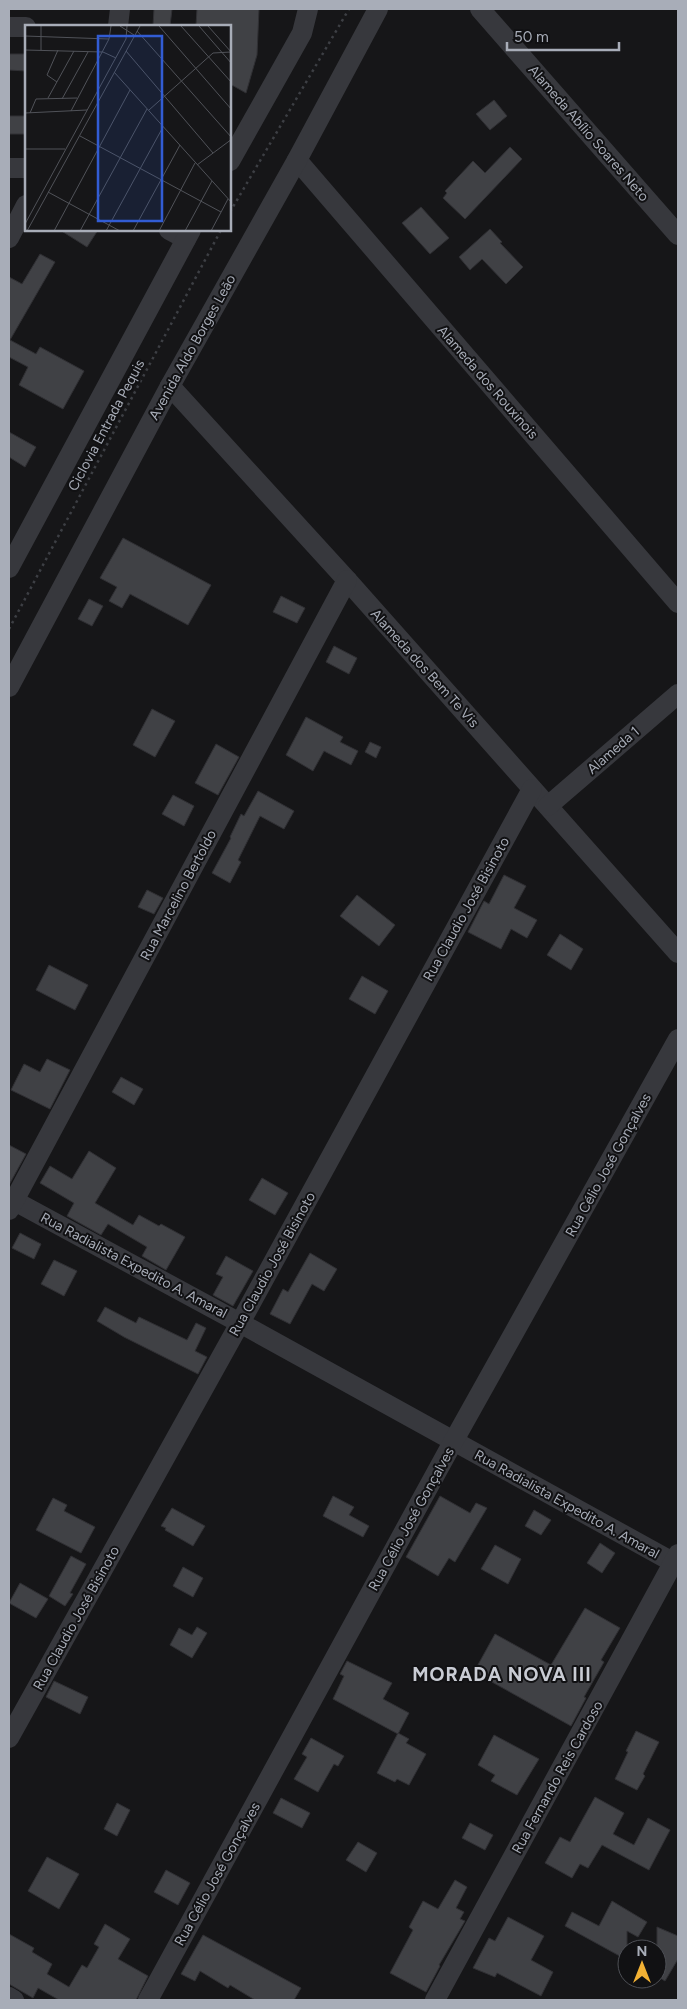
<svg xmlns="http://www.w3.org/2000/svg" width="687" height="2009" font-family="Figtree,sans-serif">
	<rect width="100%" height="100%" fill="#161618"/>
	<!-- building -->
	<g fill="#404145" stroke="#303034">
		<polygon points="154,9 172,9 170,26 153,26"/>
		<polygon points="197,9 259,9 257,55 246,93 230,84 230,26 196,26"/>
		<polygon points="9,54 26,54 26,71 9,70"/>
		<polygon points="494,100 507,116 490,130 476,114"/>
		<rect x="9" y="116" width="17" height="18"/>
		<polygon points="510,147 522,159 465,219 443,198 447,193 445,191 473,161 485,173"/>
		<polygon points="421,207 449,238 430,254 402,223"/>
		<polygon points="490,229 502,242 500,243 523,267 506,284 482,259 470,270 459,257"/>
		<polygon points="60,230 98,230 87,247"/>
		<polygon points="40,254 55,262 10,340 36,354 40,347 84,371 63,409 19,385 28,367 9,357 9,277 22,284"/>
		<polygon points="9,432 36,447 25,467 9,457"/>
		<polygon points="123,538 211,585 188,625 130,594 122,608 109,601 117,587 100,578"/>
		<polygon points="281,596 305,608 297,623 273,612"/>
		<polygon points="89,599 103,606 92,626 78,619"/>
		<polygon points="334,646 357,658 349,674 326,662"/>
		<polygon points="152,709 175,721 155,757 133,745"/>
		<polygon points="306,717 343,737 340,742 358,751 351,765 324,751 313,771 286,755"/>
		<polygon points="370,742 381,747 376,758 365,752"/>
		<polygon points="216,744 239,757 218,795 195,783"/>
		<polygon points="258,791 294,811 284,829 260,816 238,860 241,862 230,883 212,873 231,838 230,837 241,814 244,816"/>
		<polygon points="173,795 194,806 184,826 162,814"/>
		<polygon points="504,875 526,886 514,908 537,920 527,938 511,929 501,949 468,932 484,901 489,904"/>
		<polygon points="147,890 163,898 154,914 138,907"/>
		<polygon points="357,895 395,925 379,946 340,916"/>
		<polygon points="560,934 583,949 571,970 547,955"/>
		<polygon points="49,965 88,985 75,1010 36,990"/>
		<polygon points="362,976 388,991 375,1014 349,999"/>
		<polygon points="47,1059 70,1070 50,1109 11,1090 24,1064 40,1072"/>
		<polygon points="121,1077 143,1089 134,1105 112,1092"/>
		<polygon points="9,1145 26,1154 9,1185"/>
		<polygon points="89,1151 116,1168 95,1203 133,1225 139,1215 159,1226 161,1224 185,1237 166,1270 142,1256 147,1247 108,1224 101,1235 67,1216 74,1203 40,1183 50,1166 72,1179"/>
		<polygon points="262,1178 288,1193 275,1215 249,1200"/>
		<polygon points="20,1233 41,1244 34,1259 12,1248"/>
		<polygon points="310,1253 337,1269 324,1291 312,1284 290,1324 270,1314 283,1289 288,1292"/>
		<polygon points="226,1256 253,1271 233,1306 213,1295 223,1277 216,1274"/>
		<polygon points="54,1260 77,1271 64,1296 41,1284"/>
		<polygon points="105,1307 136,1323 139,1317 187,1340 196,1323 206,1328 195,1351 207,1357 198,1374 124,1337 97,1321"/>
		<polygon points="333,1496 354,1507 349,1515 369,1526 363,1537 323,1516"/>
		<polygon points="440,1496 470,1513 476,1503 487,1508 455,1562 449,1558 438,1576 406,1557"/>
		<polygon points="53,1498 67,1505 64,1511 95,1527 81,1553 36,1530"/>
		<polygon points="172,1508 205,1526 193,1546 165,1530 166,1528 161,1526"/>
		<polygon points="534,1510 551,1520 541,1535 525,1526"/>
		<polygon points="600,1543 615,1553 602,1573 587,1563"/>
		<polygon points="495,1545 521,1559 508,1584 481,1569"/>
		<polygon points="71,1556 86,1564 70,1593 73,1594 65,1606 49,1596"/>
		<polygon points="183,1567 203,1578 193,1597 173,1586"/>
		<polygon points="20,1583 48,1599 36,1618 9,1603"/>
		<polygon points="585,1608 620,1628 601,1660 604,1662 584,1697 586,1698 571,1726 474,1672 495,1634 551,1665"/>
		<polygon points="197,1627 207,1633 192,1658 170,1645 179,1628 192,1635"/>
		<polygon points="347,1661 392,1683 383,1699 409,1713 398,1734 333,1699 344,1676 340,1674"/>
		<polygon points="54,1681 88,1697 80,1714 46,1697"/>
		<polygon points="636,1731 659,1742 643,1774 645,1776 637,1790 615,1779 628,1752 626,1751"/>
		<polygon points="398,1733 409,1739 406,1743 426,1754 409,1785 397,1779 395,1782 377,1773"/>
		<polygon points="494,1735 539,1759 517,1795 491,1781 495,1775 478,1765"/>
		<polygon points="311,1738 344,1756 338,1766 334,1764 318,1792 294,1779 307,1757 302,1754"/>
		<polygon points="595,1797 624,1813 613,1834 634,1845 648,1818 670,1830 649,1870 602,1845 588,1868 580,1864 572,1878 545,1863 560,1837 570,1842"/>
		<polygon points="281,1798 310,1813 302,1828 273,1813"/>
		<polygon points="117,1803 130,1810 117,1836 104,1829"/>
		<polygon points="470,1823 493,1835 485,1850 462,1838"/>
		<polygon points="358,1842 377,1853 366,1872 346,1860"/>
		<polygon points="47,1857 79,1874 59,1909 28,1891"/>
		<polygon points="166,1870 190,1883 178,1905 154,1892"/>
		<polygon points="455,1880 467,1887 456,1908 464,1912 460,1919 465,1921 439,1965 440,1966 426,1992 390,1973 413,1930 409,1927 423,1901 438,1909"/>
		<polygon points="612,1901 647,1922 638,1937 627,1931 627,1960 565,1926 572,1912 599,1926"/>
		<polygon points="508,1917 544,1936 531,1960 553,1972 541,1996 497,1973 495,1977 473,1968 489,1938 495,1941"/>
		<polygon points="105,1924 130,1939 118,1959 148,1976 136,2000 59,2000 38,1988 33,1998 9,1984 9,1934 34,1948 32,1952 52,1964 47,1974 69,1987 82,1965 87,1968 99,1947 94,1944"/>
		<polygon points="657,1927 678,1936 678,1959 665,1981 657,1976"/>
		<polygon points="203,1935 301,1988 294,2000 255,2000 230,1985 228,1988 200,1971 195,1981 181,1974"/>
	</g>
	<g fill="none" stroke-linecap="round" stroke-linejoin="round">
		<!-- path -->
		<g stroke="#3d3f44" stroke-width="2.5" stroke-dasharray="2.5 4" stroke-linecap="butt">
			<polyline points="230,212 349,9"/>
			<polyline points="9,629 221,230"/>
		</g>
		<!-- minor -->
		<g stroke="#37383d" stroke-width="20">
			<polyline points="480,9 678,235"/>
			<polyline points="118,26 120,9"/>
			<polyline points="9,27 26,27"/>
			<polyline points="297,160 678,603"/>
			<polyline points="230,161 302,33 308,9"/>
			<polyline points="9,168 26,168"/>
			<polyline points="169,230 186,239"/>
			<polyline points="9,238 26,205"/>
			<polyline points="170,386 347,580 678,953"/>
			<polyline points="9,568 191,230"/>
			<polyline points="9,687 170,386 297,160 378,9"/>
			<polyline points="548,806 678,694"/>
			<polyline points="9,1198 240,1323 678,1565"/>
			<polyline points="9,1210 347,580"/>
			<polyline points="9,1738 240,1323 532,789"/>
			<polyline points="9,1997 14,2000"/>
			<polyline points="148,2000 453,1442 678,1039"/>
			<polyline points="435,2000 678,1554"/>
		</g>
	</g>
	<g text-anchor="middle" stroke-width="4" stroke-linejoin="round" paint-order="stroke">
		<!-- street labels -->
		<g font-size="14" fill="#a8adb8" stroke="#111113">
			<text transform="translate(589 133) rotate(49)" y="5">Alameda Abílio Soares Neto</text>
			<text transform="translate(192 347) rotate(-61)" y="5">Avenida Aldo Borges Leão</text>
			<text transform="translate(488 382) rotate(49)" y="5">Alameda dos Rouxinois</text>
			<text transform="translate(106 425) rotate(-62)" y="5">Ciclovia Entrada Pequis</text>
			<text transform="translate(425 668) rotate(48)" y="5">Alameda dos Bem Te Vis</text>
			<text transform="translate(613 750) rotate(-41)" y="5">Alameda 1</text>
			<text transform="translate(178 895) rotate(-62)" y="5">Rua Marcelino Bertoldo</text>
			<text transform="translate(466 909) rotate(-61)" y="5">Rua Claudio José Bisinoto</text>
			<text transform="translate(608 1165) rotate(-61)" y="5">Rua Célio José Gonçalves</text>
			<text transform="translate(272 1264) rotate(-61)" y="5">Rua Claudio José Bisinoto</text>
			<text transform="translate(134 1265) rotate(28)" y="5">Rua Radialista Expedito A. Amaral</text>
			<text transform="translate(567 1504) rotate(29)" y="5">Rua Radialista Expedito A. Amaral</text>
			<text transform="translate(411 1519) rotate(-61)" y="5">Rua Célio José Gonçalves</text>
			<text transform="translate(76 1618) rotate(-61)" y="5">Rua Claudio José Bisinoto</text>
			<text transform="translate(557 1777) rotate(-61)" y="5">Rua Fernando Reis Cardoso</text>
			<text transform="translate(217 1874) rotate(-61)" y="5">Rua Célio José Gonçalves</text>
		</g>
		<!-- district labels -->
		<g font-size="19" font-weight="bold" letter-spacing="1" fill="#c9ccd4" stroke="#111113">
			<text x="502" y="1681">MORADA NOVA III</text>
		</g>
	</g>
	<!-- overview -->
	<g transform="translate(25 25)">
		<rect width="206" height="206" fill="#161618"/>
		<path fill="none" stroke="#505258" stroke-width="1" d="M95 1 109 10M134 1 207 85M156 1 207 58M174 1 207 39M183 1 207 28M112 6 207 113M0 11 84 14M0 25 78 27 91 33M16 25V1M101 26 188 128M89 47 207 178M32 57 22 50 33 25M23 73 49 26M37 74 63 27M124 85 188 28 206 27M46 86 84 14 86 1M0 88 62 85M5 88 11 74 52 73M55 111 196 187M0 124H40M172 140 207 114M23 167 95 206M0 199 101 14 102 1M2 206 115 1M29 206 105 65M55 206 122 84M81 206 138 102M108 206 155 120M134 206 170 138M160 206 187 156M186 206 203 174"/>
		<path fill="#325cd3" fill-opacity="0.15" stroke="#325cd3" stroke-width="2.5" d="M73 11H137V196H73Z"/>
		<rect width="206" height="206" fill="none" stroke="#a8adb8" stroke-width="2.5"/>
	</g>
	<!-- border -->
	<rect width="687" height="2009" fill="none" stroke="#a8adb8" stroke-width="20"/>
	<!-- north arrow -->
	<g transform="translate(642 1964)"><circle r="24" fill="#111113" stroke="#4d4f55"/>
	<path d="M0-4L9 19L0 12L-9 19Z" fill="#f2b134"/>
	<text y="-8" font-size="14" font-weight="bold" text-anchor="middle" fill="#a8adb8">N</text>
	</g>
	<!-- scale -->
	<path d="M507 42v8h112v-8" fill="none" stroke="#a8adb8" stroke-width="2.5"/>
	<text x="514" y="42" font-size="15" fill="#a8adb8" stroke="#111113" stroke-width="4" paint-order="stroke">50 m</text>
</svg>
